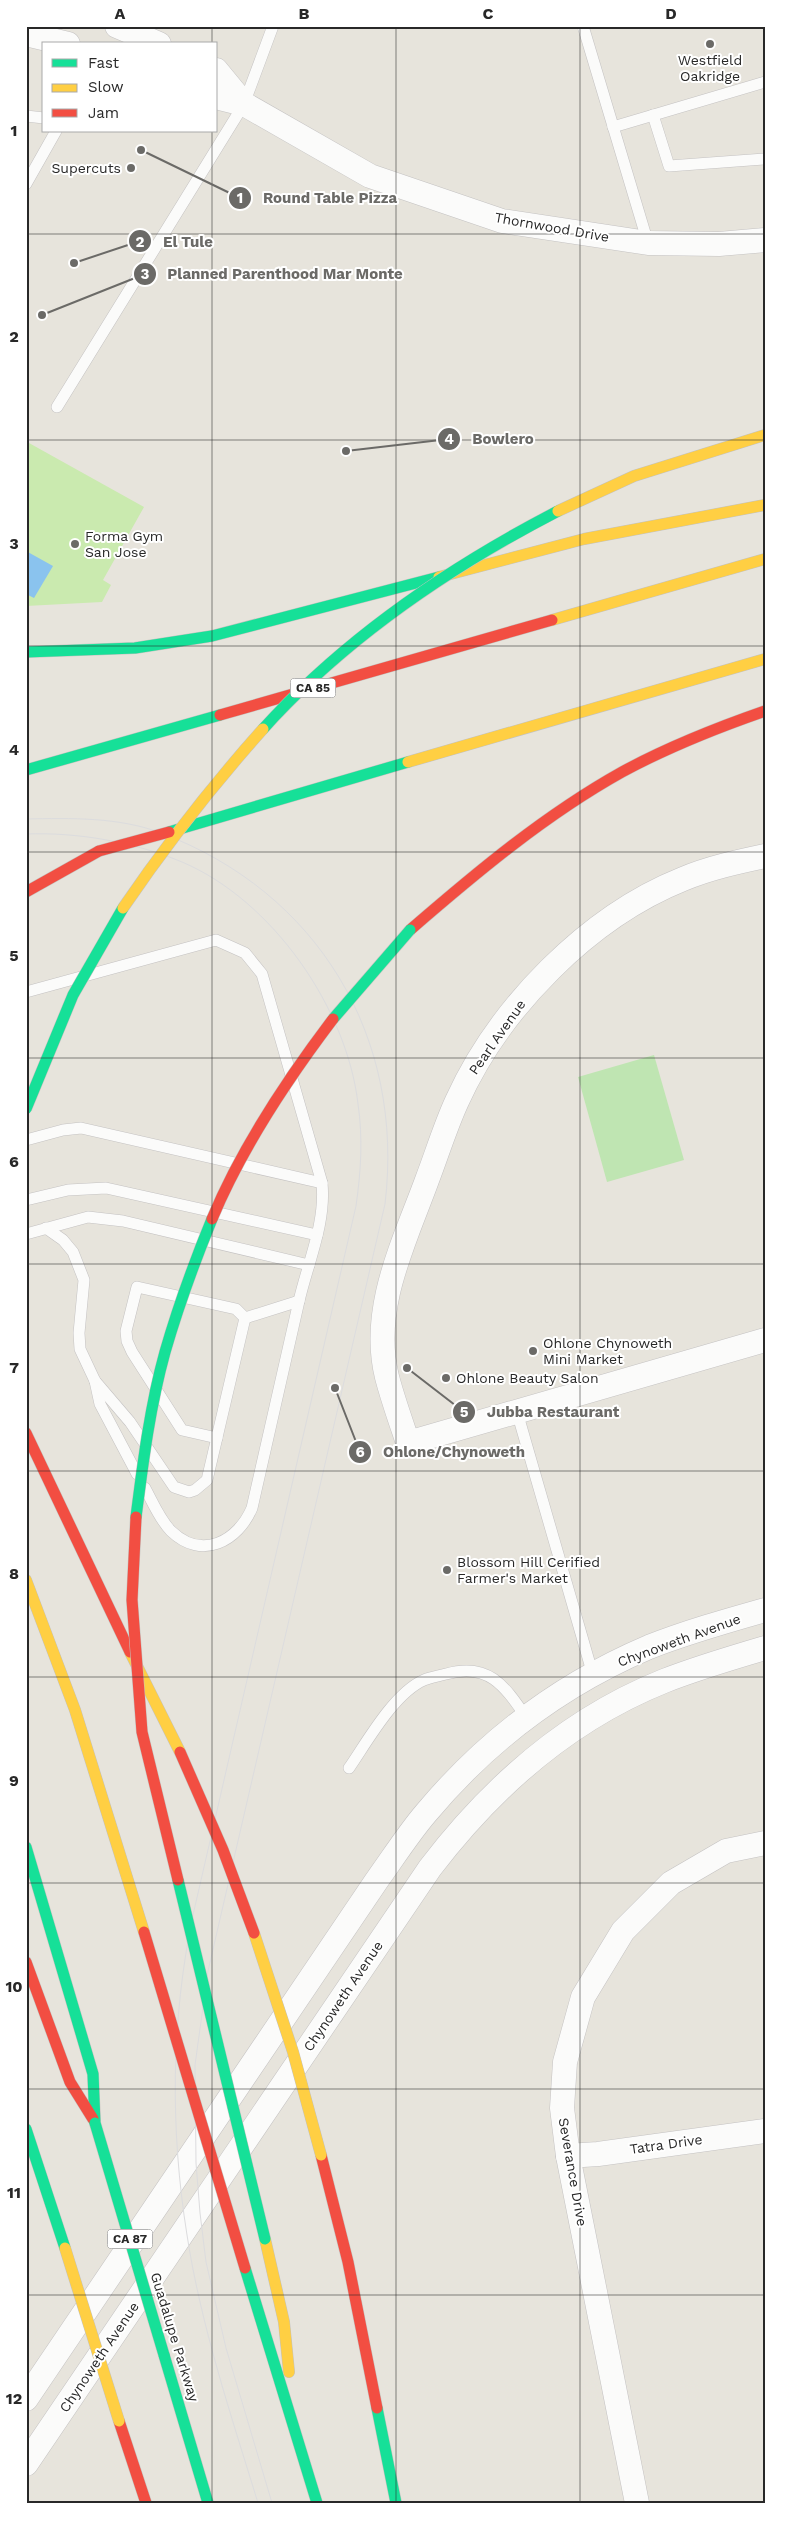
<svg xmlns="http://www.w3.org/2000/svg" width="791" height="2529" font-family="'Work Sans',sans-serif">
	<rect width="100%" height="100%" fill="#e7e4dc"/>
	<!-- green -->
	<polygon fill="#bfe5b2" points="654,1055 684,1160 607,1182 578,1077"/>
	<!-- pitch -->
	<polygon fill="#caeaaf" points="26,435 29,443 144,507 103,580 111,585 102,602 26,606"/>
	<!-- water -->
	<polygon fill="#8ac3ee" points="26,551 53,566 34,598 26,594"/>
	<g fill="none" stroke-linecap="round" stroke-linejoin="round">
		<defs>
			<g id="lane">
				<polyline points="583,26 648,243"/>
				<polyline points="653,115 669,166 765,159"/>
				<polyline points="26,116 44,118"/>
				<polyline points="613,127 765,82"/>
				<polyline points="26,184 56,131"/>
				<polyline points="57,407 244,104 273,26"/>
				<path d="M26 992 216 940 245 953 262 974 322 1183C326 1223 308 1262 299 1301 283 1370 268 1439 252 1508 238 1541 202 1561 171 1531 160 1520 153 1503 145 1488"/>
				<polyline points="26,1140 63,1130 81,1128 322,1183"/>
				<polyline points="26,1200 68,1190 106,1188 317,1235"/>
				<polyline points="46,1228 63,1240 73,1252 84,1280 79,1333 80,1349 95,1381 130,1422 174,1487 189,1492 195,1490 207,1480 245,1318"/>
				<polyline points="26,1234 88,1217 123,1221 309,1265"/>
				<polyline points="245,1318 299,1301"/>
				<polyline points="95,1381 100,1404 137,1474"/>
				<polyline points="517,1412 593,1675"/>
				<polyline points="217,1438 182,1430 132,1352 127,1341 126,1331 137,1287 236,1309 245,1318"/>
				<path d="M349 1768C367 1742 394 1693 424 1680 431 1677 439 1676 446 1674 488 1662 504 1685 526 1717"/>
			</g>
			<g id="street">
				<polyline points="117,26 159,44"/>
				<polyline points="26,34 68,44"/>
				<polyline points="216,70 244,104"/>
				<polyline points="216,97 244,104 370,176 502,221 648,243 719,244 765,240"/>
				<path d="M765 856C737 862 709 868 683 879 588 917 499 1008 457 1101 445 1127 437 1154 427 1180 404 1243 370 1309 387 1377 393 1400 401 1422 408 1443L765 1340"/>
				<polyline points="568,2156 598,2154 765,2131"/>
				<path d="M26 2399 377 1880C393 1858 408 1834 426 1813 487 1740 562 1684 649 1647 687 1632 726 1621 765 1610"/>
				<path d="M26 2464 430 1868C491 1788 569 1719 664 1681 697 1668 731 1658 765 1648"/>
				<polyline points="637,2503 568,2156 562,2108 565,2062 583,1997 623,1931 671,1883 726,1851 765,1843"/>
			</g>
			<g id="fast">
				<polyline points="26,652 135,648 212,636 439,577"/>
				<polyline points="26,770 220,715"/>
				<polyline points="169,832 408,762"/>
				<polyline points="26,1847 93,2074 95,2123"/>
				<polyline points="26,2129 65,2248"/>
				<polyline points="245,2268 317,2503"/>
				<polyline points="164,2355 208,2503"/>
				<polyline points="377,2408 396,2503"/>
			</g>
			<g id="slow">
				<polyline points="439,577 584,539 765,505"/>
				<polyline points="552,620 765,559"/>
				<polyline points="408,762 765,659"/>
				<polyline points="26,1580 75,1710 144,1932"/>
				<polyline points="130,1652 180,1752"/>
				<polyline points="265,2239 284,2322 289,2372"/>
			</g>
			<g id="jam">
				<polyline points="220,715 552,620"/>
				<polyline points="26,892 99,851"/>
				<path d="M410 930C477 872 545 815 622 772 668 747 716 728 765 711"/>
				<polyline points="26,1433 130,1652"/>
				<polyline points="26,1962 70,2082 93,2119"/>
				<polyline points="321,2155 348,2262 377,2408"/>
				<polyline points="119,2421 146,2503"/>
			</g>
		</defs>
		<!-- lane casing -->
		<use href="#lane" stroke="#c4c2c2" stroke-width="12"/>
		<!-- street casing -->
		<use href="#street" stroke="#c4c2c2" stroke-width="25"/>
		<!-- fast casing -->
		<use href="#fast" stroke="#c3c2bf" stroke-width="12"/>
		<!-- slow casing -->
		<use href="#slow" stroke="#c3c2bf" stroke-width="12"/>
		<!-- jam casing -->
		<use href="#jam" stroke="#c3c2bf" stroke-width="12"/>
		<!-- lane -->
		<use href="#lane" stroke="#fbfbfa" stroke-width="11"/>
		<!-- street -->
		<use href="#street" stroke="#fbfbfa" stroke-width="24"/>
		<!-- fast -->
		<use href="#fast" stroke="#16e098" stroke-width="11"/>
		<!-- slow -->
		<use href="#slow" stroke="#ffcf43" stroke-width="11"/>
		<!-- jam -->
		<use href="#jam" stroke="#f24e42" stroke-width="11"/>
		<!-- tram -->
		<g stroke="#dcdcde" stroke-width="1">
			<path d="M26 819C71 818 119 817 161 833 318 892 405 1037 385 1204L208 1971 195 2065 196 2163 200 2213 206 2262 226 2348 272 2503"/>
			<path d="M26 834C78 832 134 842 182 862 272 900 347 1008 358 1104 363 1138 361 1171 356 1206L193 1915C171 2020 170 2129 187 2235 201 2326 231 2415 258 2503"/>
		</g>
		<defs>
			<g id="fast-bridge">
				<path d="M263 729C345 638 450 567 558 511"/>
				<polyline points="333,1019 410,930"/>
				<polyline points="26,1109 73,995 123,908"/>
				<path d="M136 1517C143 1462 150 1406 165 1352 178 1307 194 1263 212 1219"/>
				<polyline points="178,1880 265,2239"/>
				<polyline points="95,2123 164,2355"/>
			</g>
			<g id="slow-bridge">
				<polyline points="558,511 634,476 765,435"/>
				<path d="M123 908C166 845 212 786 263 729"/>
				<polyline points="254,1933 293,2052 321,2155"/>
				<polyline points="65,2248 119,2421"/>
			</g>
			<g id="jam-bridge">
				<polyline points="99,851 169,832"/>
				<path d="M212 1219C242 1147 286 1081 333 1019"/>
				<polyline points="136,1517 132,1600 142,1732 178,1880"/>
				<polyline points="180,1752 223,1850 254,1933"/>
				<polyline points="144,1932 245,2268"/>
			</g>
		</defs>
		<!-- fast-bridge casing -->
		<use href="#fast-bridge" stroke="#c3c2bf" stroke-width="12" stroke-linecap="butt"/>
		<!-- slow-bridge casing -->
		<use href="#slow-bridge" stroke="#c3c2bf" stroke-width="12" stroke-linecap="butt"/>
		<!-- jam-bridge casing -->
		<use href="#jam-bridge" stroke="#c3c2bf" stroke-width="12" stroke-linecap="butt"/>
		<!-- fast-bridge -->
		<use href="#fast-bridge" stroke="#16e098" stroke-width="11"/>
		<!-- slow-bridge -->
		<use href="#slow-bridge" stroke="#ffcf43" stroke-width="11"/>
		<!-- jam-bridge -->
		<use href="#jam-bridge" stroke="#f24e42" stroke-width="11"/>
	</g>
	<!-- grid -->
	<path fill="none" stroke="#282828" stroke-width="1" stroke-opacity="0.55" d="M212 26V44M396 26V2503M580 26V2503M212 131V2503M26 234H765M26 440H765M26 646H765M26 852H765M26 1058H765M26 1264H765M26 1471H765M26 1677H765M26 1883H765M26 2089H765M26 2295H765"/>
	<!-- markers -->
	<g fill="#6b6a67" stroke="#fff" stroke-width="2">
		<circle cx="710" cy="44" r="5"/>
		<circle cx="131" cy="168" r="5"/>
		<circle cx="75" cy="544" r="5"/>
		<circle cx="533" cy="1351" r="5"/>
		<circle cx="446" cy="1378" r="5"/>
		<circle cx="447" cy="1570" r="5"/>
	</g>
	<g text-anchor="middle" stroke-width="4" stroke-linejoin="round" paint-order="stroke">
		<!-- shield labels -->
		<g fill="#fff" stroke="#686868" stroke-width="1">
			<rect x="290.5" y="678.5" width="45" height="19" rx="4"/>
			<rect x="107.5" y="2229.5" width="45" height="19" rx="4"/>
		</g>
		<g font-size="12" font-weight="bold" fill="#282828">
			<text x="313" y="692">CA 85</text>
			<text x="130" y="2243">CA 87</text>
		</g>
		<!-- poi labels -->
		<g font-size="14" fill="#282828" stroke="#fff" text-anchor="start">
			<text x="710" y="65" text-anchor="middle">Westfield<tspan x="710" dy="16">Oakridge</tspan></text>
			<text x="121" y="173" text-anchor="end">Supercuts</text>
			<text x="85" y="541">Forma Gym<tspan x="85" dy="16">San Jose</tspan></text>
			<text x="543" y="1348">Ohlone Chynoweth<tspan x="543" dy="16">Mini Market</tspan></text>
			<text x="456" y="1383">Ohlone Beauty Salon</text>
			<text x="457" y="1567">Blossom Hill Cerified<tspan x="457" dy="16">Farmer's Market</tspan></text>
		</g>
		<!-- street labels -->
		<g font-size="14" fill="#282828" stroke="#fff">
			<text transform="translate(552 227) rotate(10)" y="5">Thornwood Drive</text>
			<text transform="translate(497 1037) rotate(-55)" y="5">Pearl Avenue</text>
			<text transform="translate(679 1640) rotate(-20)" y="5">Chynoweth Avenue</text>
			<text transform="translate(343 1996) rotate(-56)" y="5">Chynoweth Avenue</text>
			<text transform="translate(666 2144) rotate(-8)" y="5">Tatra Drive</text>
			<text transform="translate(573 2172) rotate(80)" y="5">Severance Drive</text>
			<text transform="translate(175 2337) rotate(73)" y="5">Guadalupe Parkway</text>
			<text transform="translate(99 2357) rotate(-56)" y="5">Chynoweth Avenue</text>
		</g>
	</g>
	<!-- callouts -->
	<path fill="none" stroke="#6b6a67" stroke-width="2" d="M141 150L240 198M74 263L140 241M42 315L145 274M346 451L449 439M407 1368L464 1412M335 1388L360 1452"/>
	<g fill="#6b6a67" stroke="#fff" stroke-width="2">
		<circle cx="141" cy="150" r="5"/>
		<circle cx="74" cy="263" r="5"/>
		<circle cx="42" cy="315" r="5"/>
		<circle cx="346" cy="451" r="5"/>
		<circle cx="407" cy="1368" r="5"/>
		<circle cx="335" cy="1388" r="5"/>
		<circle cx="240" cy="198" r="12"/>
		<circle cx="140" cy="241" r="12"/>
		<circle cx="145" cy="274" r="12"/>
		<circle cx="449" cy="439" r="12"/>
		<circle cx="464" cy="1412" r="12"/>
		<circle cx="360" cy="1452" r="12"/>
	</g>
	<g font-size="15" text-anchor="middle" font-weight="bold" fill="#fff">
		<text x="240" y="203">1</text>
		<text x="140" y="247">2</text>
		<text x="145" y="279">3</text>
		<text x="449" y="444">4</text>
		<text x="464" y="1417">5</text>
		<text x="360" y="1457">6</text>
	</g>
	<g font-size="15" text-anchor="middle" font-weight="bold" fill="#6b6a67" stroke="#fff" stroke-width="4" stroke-linejoin="round" paint-order="stroke">
		<text x="330" y="203">Round Table Pizza</text>
		<text x="188" y="247">El Tule</text>
		<text x="285" y="279">Planned Parenthood Mar Monte</text>
		<text x="503" y="444">Bowlero</text>
		<text x="553" y="1417">Jubba Restaurant</text>
		<text x="454" y="1457">Ohlone/Chynoweth</text>
	</g>
	<!-- border -->
	<rect width="791" height="2529" fill="none" stroke="#ffffff" stroke-width="55"/>
	<!-- legend -->
	<rect x="42" y="42" width="175" height="90" fill="#ffffff" stroke="#a9a9a9"/>
	<rect x="52" y="59" width="25" height="8" fill="#16e098" stroke="#a9a9a9"/>
	<text x="88" y="68" font-size="15" fill="#282828">Fast</text>
	<rect x="52" y="84" width="25" height="8" fill="#ffcf43" stroke="#a9a9a9"/>
	<text x="88" y="92" font-size="15" fill="#282828">Slow</text>
	<rect x="52" y="109" width="25" height="8" fill="#f24e42" stroke="#a9a9a9"/>
	<text x="88" y="118" font-size="15" fill="#282828">Jam</text>
	<rect x="28" y="28" width="736" height="2474" fill="none" stroke="#282828" stroke-width="2"/>
	<g font-size="16" text-anchor="middle" font-weight="bold" fill="#282828">
		<text x="120" y="19">A</text>
		<text x="304" y="19">B</text>
		<text x="488" y="19">C</text>
		<text x="671" y="19">D</text>
		<text x="14" y="136">1</text>
		<text x="14" y="342">2</text>
		<text x="14" y="549">3</text>
		<text x="14" y="755">4</text>
		<text x="14" y="961">5</text>
		<text x="14" y="1167">6</text>
		<text x="14" y="1373">7</text>
		<text x="14" y="1579">8</text>
		<text x="14" y="1786">9</text>
		<text x="14" y="1992">10</text>
		<text x="14" y="2198">11</text>
		<text x="14" y="2404">12</text>
	</g>
</svg>
